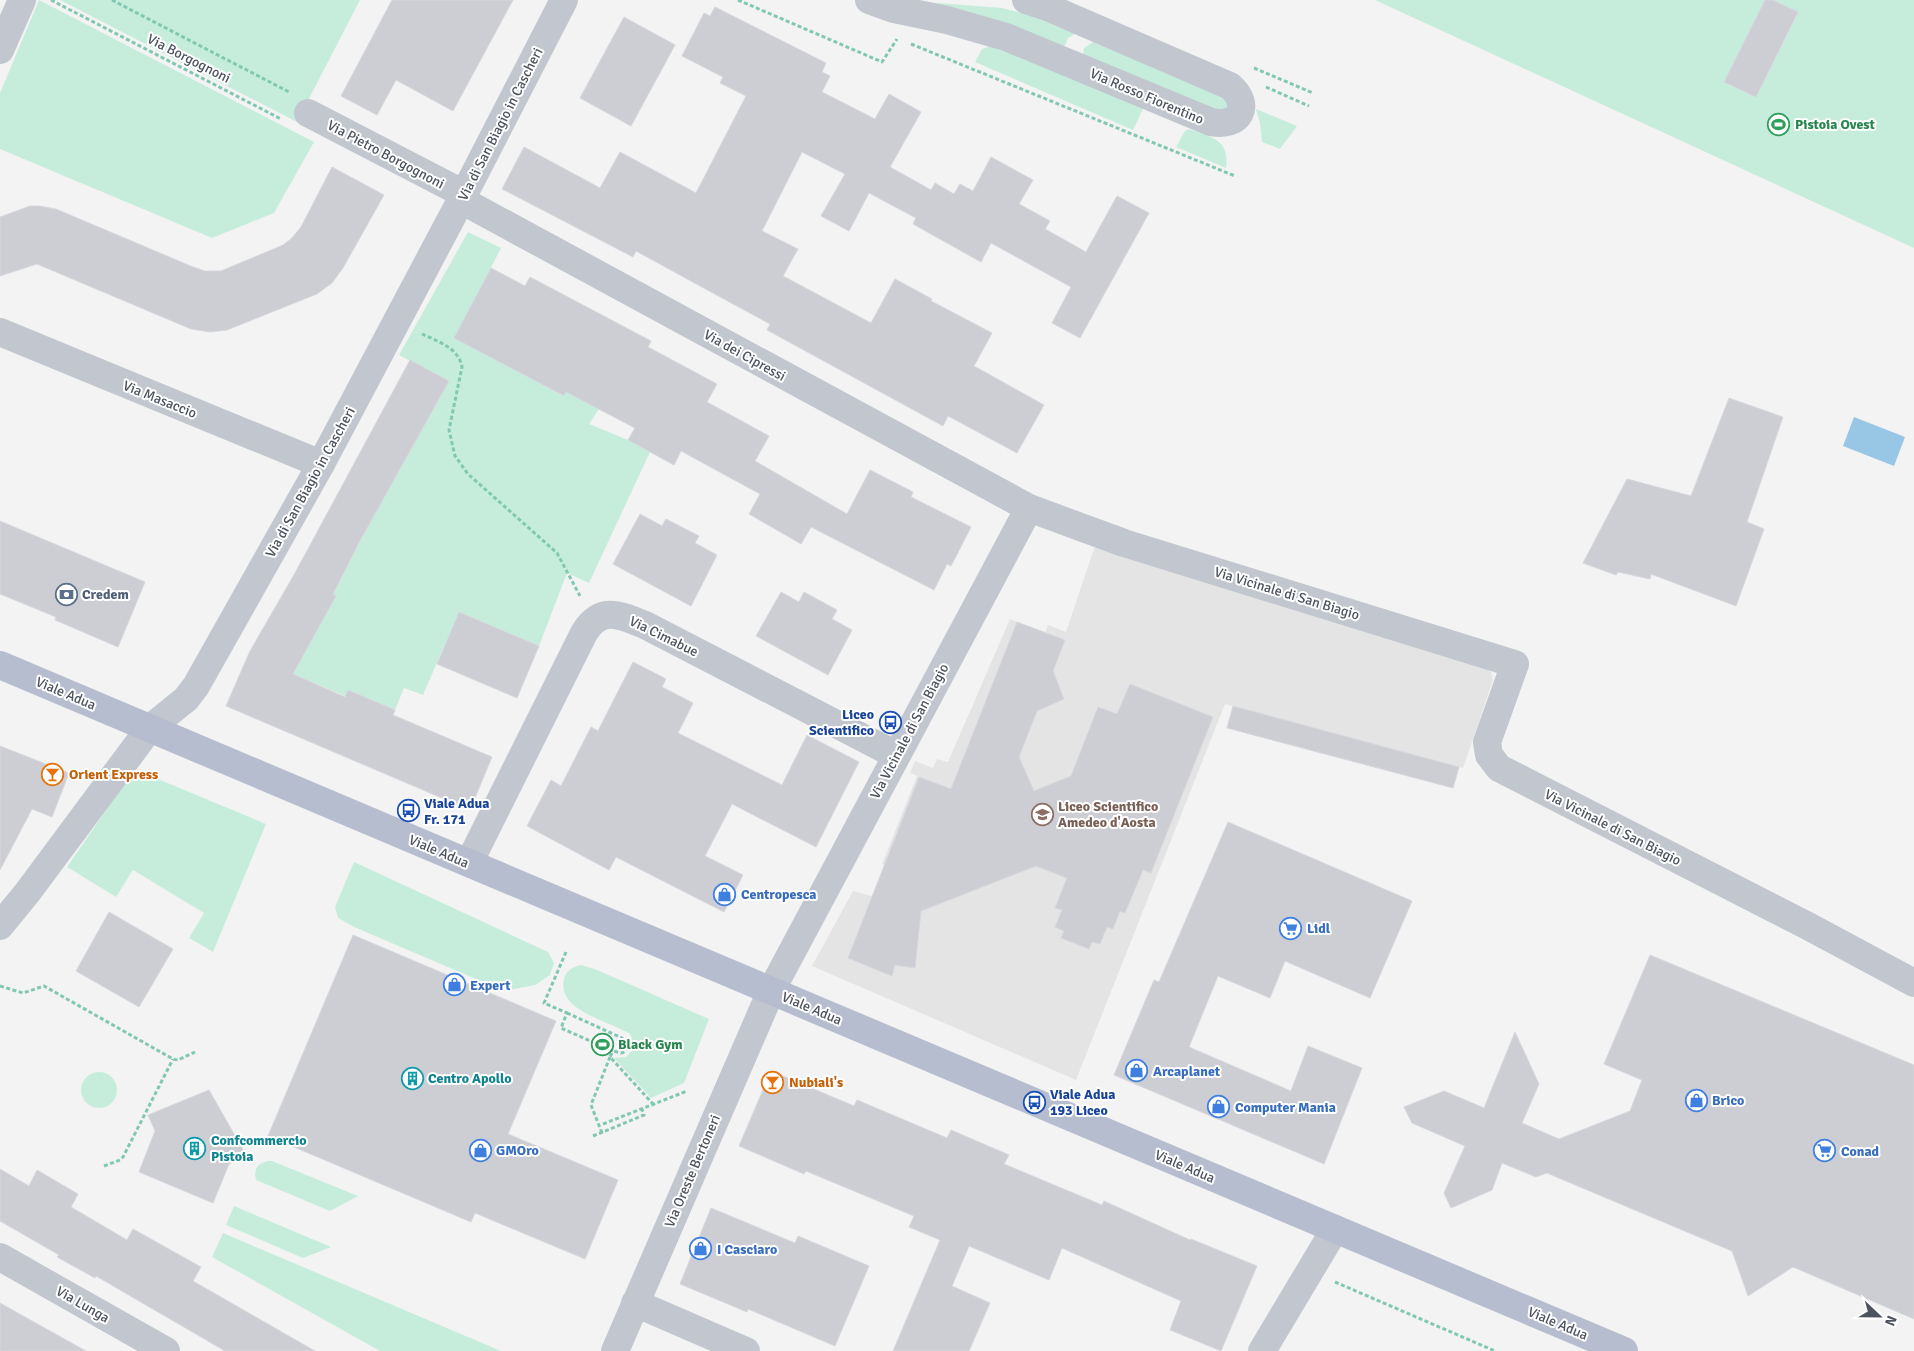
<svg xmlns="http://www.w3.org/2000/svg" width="1914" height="1351" font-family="Signika,sans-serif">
	<rect width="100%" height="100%" fill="#f4f3f3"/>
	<!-- education -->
	<polygon fill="#e5e4e4" points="1096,543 1488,670 1491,672 1493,680 1463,768 1225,704 1076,1080 812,966 853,891 872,896 884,865 882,864 917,776 910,773 915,761 933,768 937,759 948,762 1010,619 1045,633 1048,625 1066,632"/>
	<!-- green -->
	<g fill="#c6eddc">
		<polygon points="39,0 314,142 274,213 212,238 0,149 0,93"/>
		<polygon points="60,0 360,0 297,122"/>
		<polygon points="899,0 1002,8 1030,15 1075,34 1068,38 1064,48"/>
		<polygon points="1375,0 1914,0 1914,248"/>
		<polygon points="1093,42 1224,95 1230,104 1227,115 1082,60 1084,48"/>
		<polygon points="991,46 1141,104 1143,109 1133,130 975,62 982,49"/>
		<polygon points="1256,109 1297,126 1280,149 1262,142 1260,123"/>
		<path d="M1189 129C1211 137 1230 139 1226 168L1176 147 1185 131Z"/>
		<polygon points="468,232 501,248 455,338 563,396 566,392 599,409 589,424 628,440 650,452 589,583 567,573 539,646 459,612 423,695 404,688 395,710 348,690 345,696 293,674 336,596 332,593 448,381 399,355"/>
		<polygon points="137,775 153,777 266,824 213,952 189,938 204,913 133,870 116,897 67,867 124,784"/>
		<polygon points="354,862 548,952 554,963 550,975 535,985 504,991 354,927 338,918 335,907"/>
		<path d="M581 965 595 969 709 1019 684 1083 651 1098 614 1058 626 1057C634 1050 635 1043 630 1034 610 1021 556 1011 564 979 566 970 573 967 581 965Z"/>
		<circle cx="99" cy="1090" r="18"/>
		<path d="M268 1161H272L358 1196 330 1211 256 1180C253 1169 258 1163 268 1161Z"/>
		<polygon points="234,1206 331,1247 303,1258 226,1225"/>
		<polygon points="223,1233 501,1351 380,1351 212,1257"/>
	</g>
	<!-- water -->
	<polygon fill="#97c7e5" points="1854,417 1905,437 1894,466 1843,446"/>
	<!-- building -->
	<g fill="#cdced4" stroke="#d7d8dd">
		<polygon points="392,0 513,0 453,111 396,80 377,115 341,96"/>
		<polygon points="1765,0 1773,0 1798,12 1756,97 1724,82"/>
		<polygon points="715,7 826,63 822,72 830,76 822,92 875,119 889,94 921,112 890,167 931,190 935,183 954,194 960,184 973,191 991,157 1033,180 1019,204 1050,221 1045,229 1086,252 1117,196 1149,213 1080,338 1052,323 1071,287 991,243 981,262 913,224 916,218 869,193 849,231 821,216 845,174 802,152 762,231 798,249 783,276 871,323 895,279 932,299 931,301 992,333 974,366 1044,405 1017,453 948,416 943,426 767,330 770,324 711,292 636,251 633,257 502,189 524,147 600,188 620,152 696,193 746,96 720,83 723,77 682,56 704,13 710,16"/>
		<polygon points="624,17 675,45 631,126 580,98"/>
		<polygon points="332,167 384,195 343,268 332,283 317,294 227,330 210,332 191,329 37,264 0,276 0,217 30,206 39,206 56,209 193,267 205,271 221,271 283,245 291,239 301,227"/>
		<polygon points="491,268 525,286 530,277 651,341 648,347 717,384 707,402 769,436 755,461 847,514 870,470 913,492 911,497 971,527 951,566 947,564 934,590 811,527 801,544 749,514 760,494 681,451 674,465 628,440 635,428 566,392 564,396 454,338"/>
		<polygon points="410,360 449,381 360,541 333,594 336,596 293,674 345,697 348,690 395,710 393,715 492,757 470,810 226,706 250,651 295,573"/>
		<polygon points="1729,398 1783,417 1747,522 1764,529 1736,606 1651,574 1650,579 1618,572 1616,575 1583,563 1627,479 1691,496"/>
		<polygon points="640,514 662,526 666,519 699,536 695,543 717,555 691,606 613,564"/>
		<polygon points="0,521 145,582 118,647 55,620 56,617 0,594"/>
		<polygon points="781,592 799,602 804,592 837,610 832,619 852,630 828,675 756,636"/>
		<polygon points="459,612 539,646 517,698 437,664"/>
		<polygon points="1017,622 1065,640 1053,671 1064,699 1037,711 1019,757 1034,791 1071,776 1098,707 1117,714 1130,684 1213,717 1151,873 1143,870 1125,913 1120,911 1113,929 1107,927 1100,944 1092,942 1089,949 1061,938 1064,931 1055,927 1062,910 1055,908 1067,878 1036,866 921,911 915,968 895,965 892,976 848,958 919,777 951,789"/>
		<polygon points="633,662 666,679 662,687 693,703 678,733 782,785 807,735 859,762 816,847 732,804 705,856 743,875 724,912 616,857 609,870 527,826 551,780 561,786 591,727 598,731"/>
		<polygon points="1233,706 1459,767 1453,788 1227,728"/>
		<polygon points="0,746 69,773 52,817 32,809 0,870"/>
		<polygon points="1228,822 1412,901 1370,998 1285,961 1270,998 1218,976 1189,1047 1291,1091 1308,1046 1362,1068 1324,1164 1114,1075 1154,980 1159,982"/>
		<polygon points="109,912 173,949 139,1007 76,971"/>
		<polygon points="353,935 556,1021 508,1134 618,1180 585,1259 475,1213 471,1222 268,1136"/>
		<polygon points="1650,955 1914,1065 1914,1319 1793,1267 1748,1296 1732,1251 1547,1173 1536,1177 1502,1163 1492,1190 1451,1208 1444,1193 1465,1146 1412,1123 1404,1107 1444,1091 1484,1108 1515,1032 1539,1084 1522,1123 1559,1139 1630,1111 1642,1080 1604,1064"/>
		<polygon points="771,1071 854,1106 857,1100 947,1138 951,1130 1009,1155 1004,1164 1102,1205 1104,1201 1190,1240 1191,1239 1257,1266 1221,1351 1170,1330 1181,1301 1062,1248 1049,1280 969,1246 952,1286 990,1303 969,1351 893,1351 940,1240 909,1227 914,1216 806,1171 804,1174 739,1146"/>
		<polygon points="209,1090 246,1155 229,1164 213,1203 139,1172 155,1131 148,1115"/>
		<polygon points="0,1169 29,1186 37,1170 78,1194 71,1207 127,1240 133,1229 201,1267 193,1281 315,1351 225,1351 96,1276 95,1278 57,1257 59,1255 0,1221"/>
		<polygon points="711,1208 795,1243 798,1236 869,1266 835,1346 748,1309 747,1312 680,1284"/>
		<polygon points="0,1303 86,1351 0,1351"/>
	</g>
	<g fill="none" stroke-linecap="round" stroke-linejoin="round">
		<!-- path -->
		<g stroke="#81c8b2" stroke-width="3" stroke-dasharray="4 2.5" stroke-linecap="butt">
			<polyline points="51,0 281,119"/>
			<polyline points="112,0 289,92"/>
			<polyline points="738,0 882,62 897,39"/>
			<polyline points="911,44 1235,176"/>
			<polyline points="1254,68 1313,93"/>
			<polyline points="1266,87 1309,106"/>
			<path d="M422 334C437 341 459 348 462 367L449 430 455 456 468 474 557 553 580 596"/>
			<polyline points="566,952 544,1003 567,1013 561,1028 613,1051 610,1057 653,1104"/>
			<polyline points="0,986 23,993 44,986 173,1059 178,1060 195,1052"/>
			<polyline points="567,1013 622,1038 627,1043 628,1047 625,1052 621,1053 613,1051"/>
			<polyline points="603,1124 687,1091"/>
			<polyline points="602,1133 591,1105 610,1057"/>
			<polyline points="593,1136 644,1115 642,1109"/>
			<polyline points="104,1166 120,1160 123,1157 173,1059"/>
			<polyline points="1335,1282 1495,1351"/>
		</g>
		<!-- minor -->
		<g stroke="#c2c7cf" stroke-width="28">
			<path d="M869 0 894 9 947 20 1006 37 1211 122C1240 128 1252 105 1230 86L1047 7 1026 0"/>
			<polyline points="0,50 22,0"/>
			<polyline points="308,113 464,194"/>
			<polyline points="461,200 1029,508 1124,543 1515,664 1487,742 1489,755 1499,768 1806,925 1914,983"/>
			<polyline points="0,332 321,464"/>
			<path d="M469 863 584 633C601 605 620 615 645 625L896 755"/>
			<polyline points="0,926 27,893 149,729 186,699 196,686 321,464 461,200 564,0"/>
			<polyline points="0,1257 166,1351"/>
			<polyline points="635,1303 746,1351"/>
			<polyline points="615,1351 771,991 1029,508"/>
			<polyline points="1262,1351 1335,1229"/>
		</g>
		<!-- major -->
		<polyline stroke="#b5bdce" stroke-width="28" points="0,665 1624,1351"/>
	</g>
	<!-- icons -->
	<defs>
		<symbol id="stadium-ring" viewBox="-11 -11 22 22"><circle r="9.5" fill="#fff" stroke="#2e9e5b" stroke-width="1.5"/><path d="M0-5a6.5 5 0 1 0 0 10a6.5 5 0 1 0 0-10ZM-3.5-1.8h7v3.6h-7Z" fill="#2e9e5b"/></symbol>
		<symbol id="bank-ring" viewBox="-11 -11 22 22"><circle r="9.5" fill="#fff" stroke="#5c6f8a" stroke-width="1.5"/><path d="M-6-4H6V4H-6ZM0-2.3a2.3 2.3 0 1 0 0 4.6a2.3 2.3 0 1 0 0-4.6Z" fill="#5c6f8a"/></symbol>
		<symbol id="bus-ring" viewBox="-11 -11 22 22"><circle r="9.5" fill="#fff" stroke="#1a4fb4" stroke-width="1.5"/><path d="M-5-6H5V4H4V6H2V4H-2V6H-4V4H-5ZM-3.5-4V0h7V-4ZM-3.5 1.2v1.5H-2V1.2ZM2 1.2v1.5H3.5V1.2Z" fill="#1a4fb4"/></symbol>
		<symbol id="bar-ring" viewBox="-11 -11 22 22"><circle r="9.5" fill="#fff" stroke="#e8710a" stroke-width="1.5"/><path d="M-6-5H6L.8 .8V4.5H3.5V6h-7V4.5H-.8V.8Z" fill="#e8710a"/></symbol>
		<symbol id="school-ring" viewBox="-11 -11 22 22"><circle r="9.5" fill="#fff" stroke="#8d6e63" stroke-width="1.5"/><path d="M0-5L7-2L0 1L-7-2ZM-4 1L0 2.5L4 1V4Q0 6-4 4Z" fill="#8d6e63"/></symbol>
		<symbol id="shop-ring" viewBox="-11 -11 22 22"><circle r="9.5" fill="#fff" stroke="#3f7fe0" stroke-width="1.5"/><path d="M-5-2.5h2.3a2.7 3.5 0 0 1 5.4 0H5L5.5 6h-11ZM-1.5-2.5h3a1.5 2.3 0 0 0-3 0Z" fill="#3f7fe0"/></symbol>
		<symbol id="supermarket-ring" viewBox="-11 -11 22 22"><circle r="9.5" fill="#fff" stroke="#3f7fe0" stroke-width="1.5"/><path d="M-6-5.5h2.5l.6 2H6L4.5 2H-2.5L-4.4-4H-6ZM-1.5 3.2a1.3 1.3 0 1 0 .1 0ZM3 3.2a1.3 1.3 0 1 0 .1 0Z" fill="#3f7fe0"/></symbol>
		<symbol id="building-ring" viewBox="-11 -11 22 22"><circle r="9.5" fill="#fff" stroke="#0f9aa8" stroke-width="1.5"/><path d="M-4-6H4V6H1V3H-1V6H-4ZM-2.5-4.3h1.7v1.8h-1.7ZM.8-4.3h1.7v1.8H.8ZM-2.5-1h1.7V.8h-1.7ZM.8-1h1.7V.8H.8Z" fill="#0f9aa8"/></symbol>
	</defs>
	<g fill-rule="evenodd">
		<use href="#stadium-ring" x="1766" y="112" width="25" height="25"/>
		<use href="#bank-ring" x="54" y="582" width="25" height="25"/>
		<use href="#bus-ring" x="878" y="710" width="25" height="25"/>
		<use href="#bar-ring" x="40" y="762" width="25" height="25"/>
		<use href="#bus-ring" x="396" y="798" width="25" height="25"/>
		<use href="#school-ring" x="1030" y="802" width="25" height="25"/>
		<use href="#shop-ring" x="712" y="882" width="25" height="25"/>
		<use href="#supermarket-ring" x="1278" y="916" width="25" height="25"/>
		<use href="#shop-ring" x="442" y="972" width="25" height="25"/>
		<use href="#stadium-ring" x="590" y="1032" width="25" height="25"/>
		<use href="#shop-ring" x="1124" y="1058" width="25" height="25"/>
		<use href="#building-ring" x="400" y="1066" width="25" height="25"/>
		<use href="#bar-ring" x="760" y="1070" width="25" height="25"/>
		<use href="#shop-ring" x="1684" y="1088" width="25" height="25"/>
		<use href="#bus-ring" x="1022" y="1090" width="25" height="25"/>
		<use href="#shop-ring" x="1206" y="1094" width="25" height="25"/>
		<use href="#building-ring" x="182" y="1136" width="25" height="25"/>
		<use href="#shop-ring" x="468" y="1138" width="25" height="25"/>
		<use href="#supermarket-ring" x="1812" y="1138" width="25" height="25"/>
		<use href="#shop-ring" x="688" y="1236" width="25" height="25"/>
	</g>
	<g text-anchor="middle" stroke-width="4" stroke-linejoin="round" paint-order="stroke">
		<!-- street labels -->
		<g font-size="14" fill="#4c525e" stroke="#fff">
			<text transform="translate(189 58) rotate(27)" y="5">Via Borgognoni</text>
			<text transform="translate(1147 96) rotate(23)" y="5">Via Rosso Fiorentino</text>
			<text transform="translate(500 124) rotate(-63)" y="5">Via di San Biagio in Cascheri</text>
			<text transform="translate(386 154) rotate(28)" y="5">Via Pietro Borgognoni</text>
			<text transform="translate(745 355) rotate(29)" y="5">Via dei Cipressi</text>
			<text transform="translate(160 399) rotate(22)" y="5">Via Masaccio</text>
			<text transform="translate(310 482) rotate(-61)" y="5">Via di San Biagio in Cascheri</text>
			<text transform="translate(1287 593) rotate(17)" y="5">Via Vicinale di San Biagio</text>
			<text transform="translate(664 636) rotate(26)" y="5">Via Cimabue</text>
			<text transform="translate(66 693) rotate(23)" y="5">Viale Adua</text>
			<text transform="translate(909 731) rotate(-62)" y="5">Via Vicinale di San Biagio</text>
			<text transform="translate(1613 827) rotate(27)" y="5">Via Vicinale di San Biagio</text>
			<text transform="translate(439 851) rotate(23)" y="5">Viale Adua</text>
			<text transform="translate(812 1008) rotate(23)" y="5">Viale Adua</text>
			<text transform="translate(1185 1166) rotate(23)" y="5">Viale Adua</text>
			<text transform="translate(692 1171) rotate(-67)" y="5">Via Oreste Bertoneri</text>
			<text transform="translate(83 1304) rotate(30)" y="5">Via Lunga</text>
			<text transform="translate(1558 1323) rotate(23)" y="5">Viale Adua</text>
		</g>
		<!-- leisure labels -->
		<g font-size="14" font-weight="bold" fill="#27864d" stroke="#fff" text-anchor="start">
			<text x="1795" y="129">Pistoia Ovest</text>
			<text x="618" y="1049">Black Gym</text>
		</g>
		<!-- service labels -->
		<g font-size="14" font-weight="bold" fill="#4e5e75" stroke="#fff" text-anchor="start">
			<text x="82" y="599">Credem</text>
		</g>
		<!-- transit labels -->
		<g font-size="14" font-weight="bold" fill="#164399" stroke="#fff" text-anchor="start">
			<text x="874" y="719" text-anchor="end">Liceo<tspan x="874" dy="16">Scientifico</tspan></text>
			<text x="424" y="808">Viale Adua<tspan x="424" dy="16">Fr. 171</tspan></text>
			<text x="1050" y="1099">Viale Adua<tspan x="1050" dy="16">193 Liceo</tspan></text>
		</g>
		<!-- food labels -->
		<g font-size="14" font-weight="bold" fill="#c56008" stroke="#fff" text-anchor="start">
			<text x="69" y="779">Orient Express</text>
			<text x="789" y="1087">Nubiali's</text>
		</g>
		<!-- education labels -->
		<g font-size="14" font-weight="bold" fill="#785e54" stroke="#fff" text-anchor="start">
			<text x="1058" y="811">Liceo Scientifico<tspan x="1058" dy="16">Amedeo d'Aosta</tspan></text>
		</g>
		<!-- shop labels -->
		<g font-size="14" font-weight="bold" fill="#366cbe" stroke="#fff" text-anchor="start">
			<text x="741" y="899">Centropesca</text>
			<text x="1307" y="933">Lidl</text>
			<text x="470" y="990">Expert</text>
			<text x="1153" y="1076">Arcaplanet</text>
			<text x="1712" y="1105">Brico</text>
			<text x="1235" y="1112">Computer Mania</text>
			<text x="496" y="1155">GMOro</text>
			<text x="1841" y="1156">Conad</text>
			<text x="717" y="1254">I Casciaro</text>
		</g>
		<!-- culture labels -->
		<g font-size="14" font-weight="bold" fill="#0d838f" stroke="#fff" text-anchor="start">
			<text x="428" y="1083">Centro Apollo</text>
			<text x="211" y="1145">Confcommercio<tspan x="211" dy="16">Pistoia</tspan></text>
		</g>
	</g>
	<!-- north arrow -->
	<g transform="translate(1879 1316) rotate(112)" stroke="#ffffff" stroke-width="4" paint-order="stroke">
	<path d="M0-4L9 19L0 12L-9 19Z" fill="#4c525e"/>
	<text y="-8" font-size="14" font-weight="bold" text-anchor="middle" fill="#4c525e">N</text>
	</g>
</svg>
